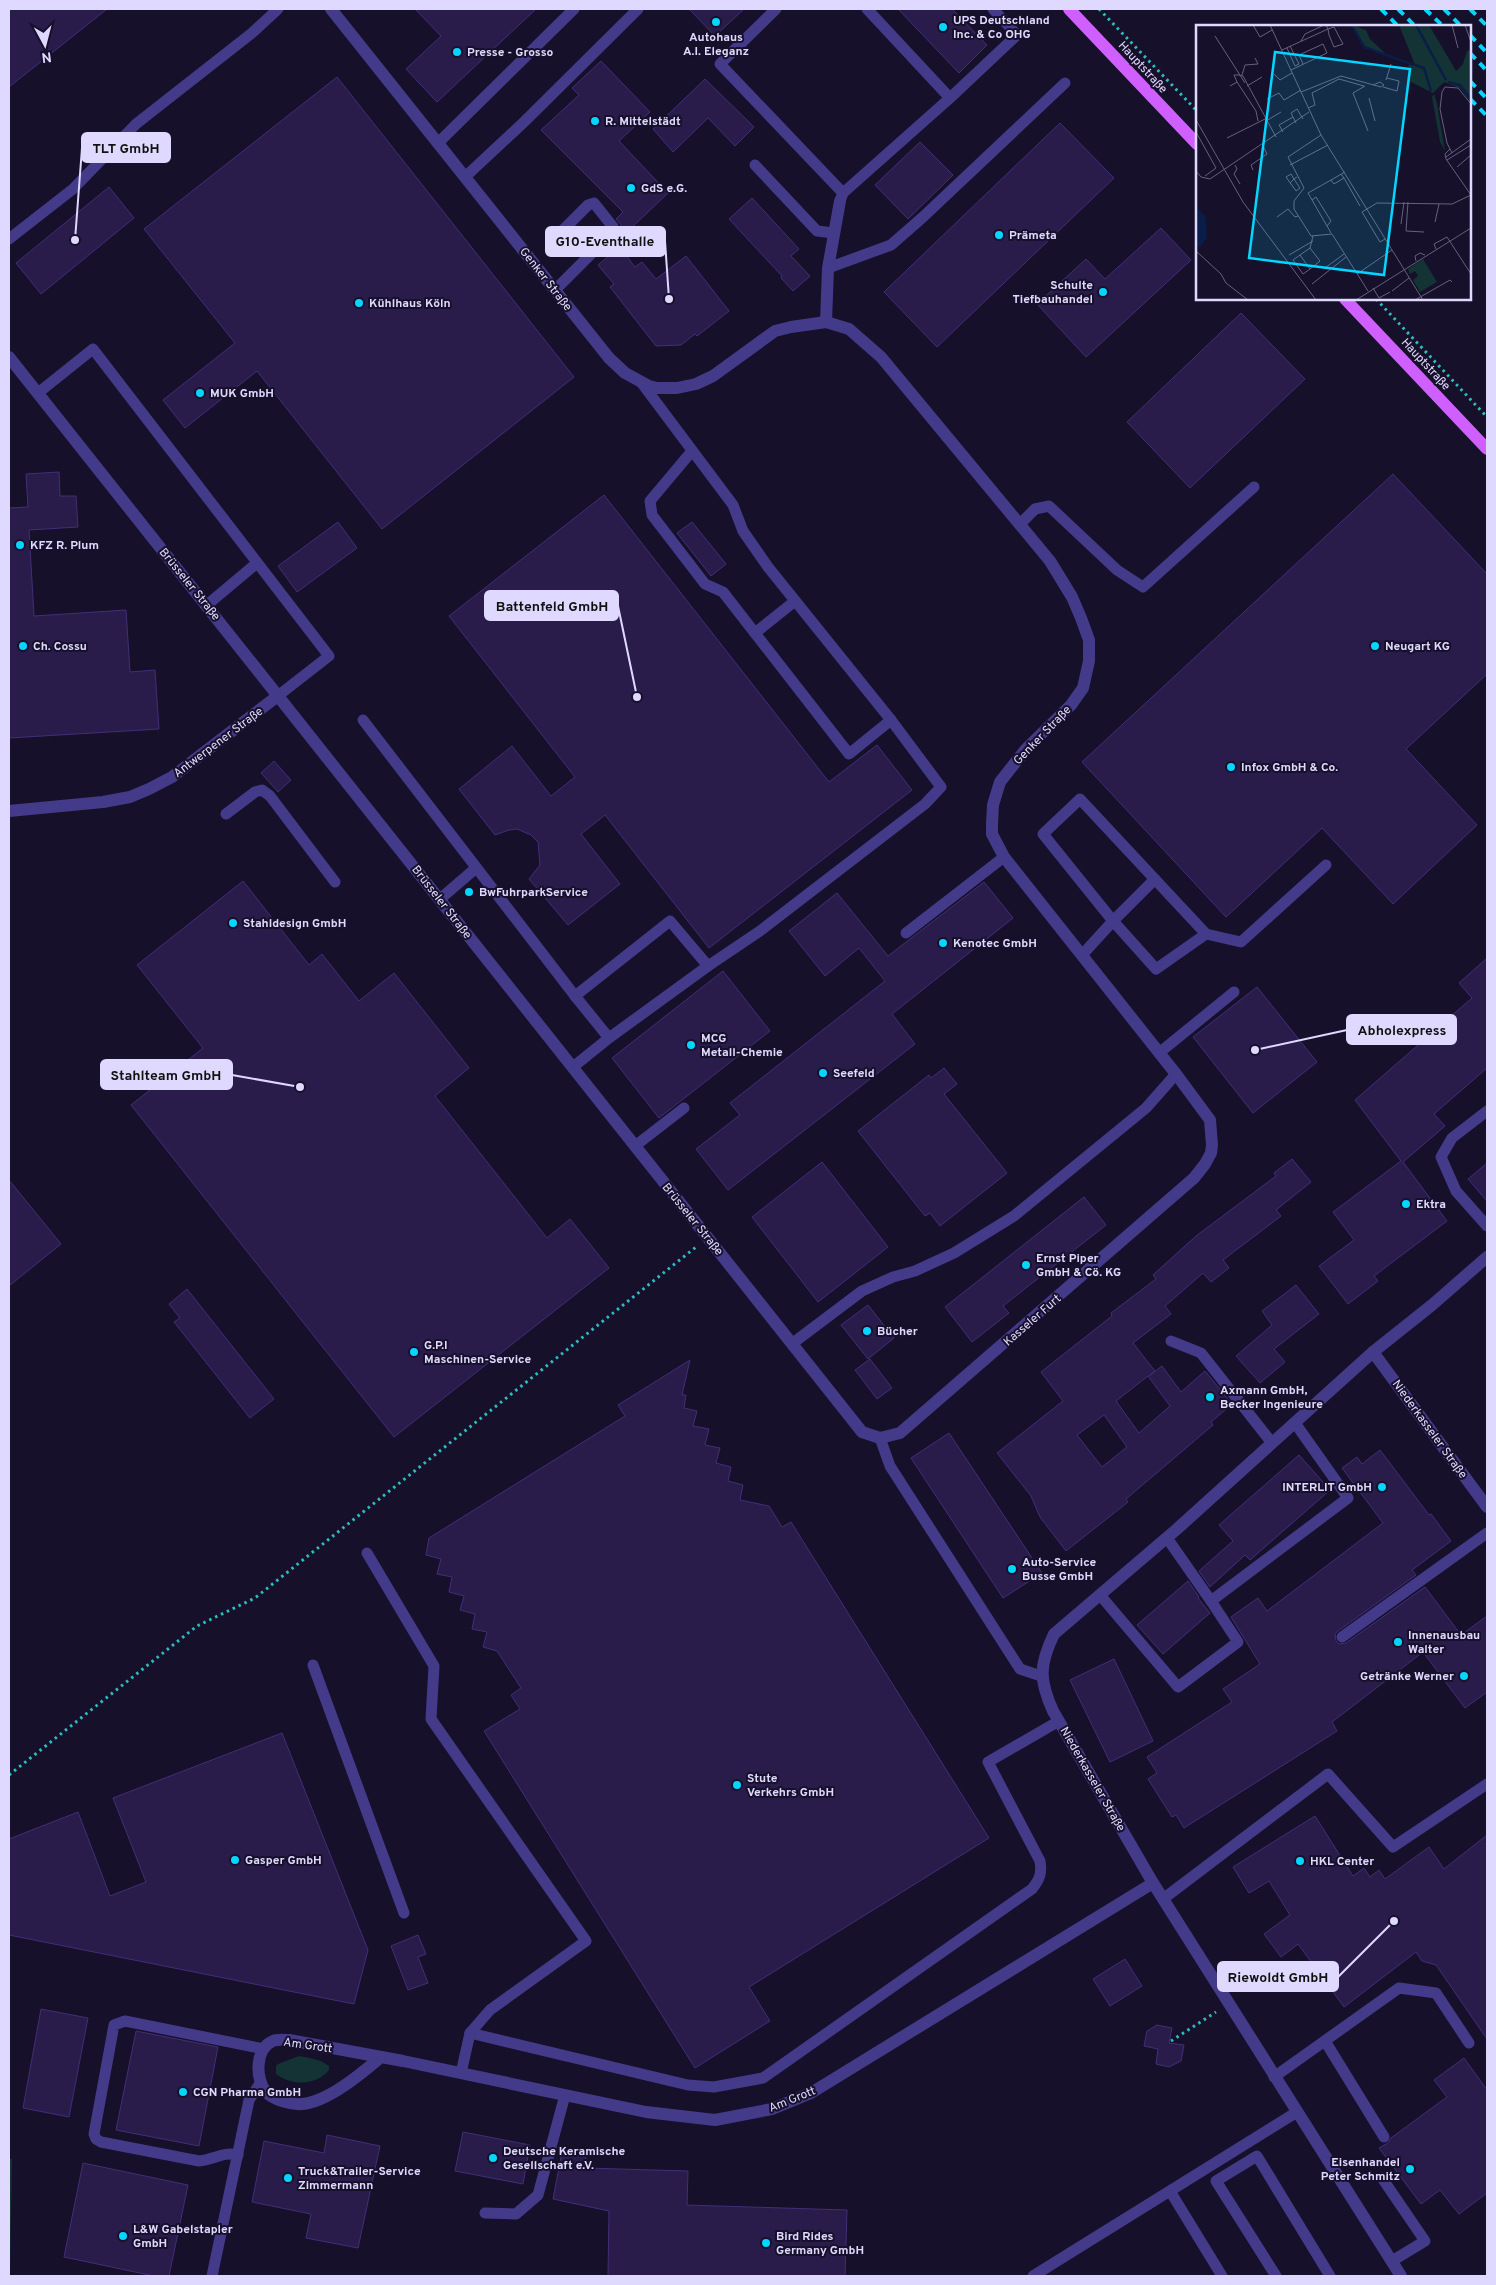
<svg xmlns="http://www.w3.org/2000/svg" width="1496" height="2285" font-family="Overpass,sans-serif">
	<rect width="100%" height="100%" fill="#16102a"/>
	<!-- green -->
	<g fill="#133334">
		<path d="M299 2056C310 2058 320 2059 329 2066V2070C316 2086 292 2086 276 2074V2066L278 2064Z"/>
		<polygon points="9,2159 12,2159 10,2276 9,2276"/>
	</g>
	<!-- building -->
	<g fill="#291c4b" stroke="#422e77" fill-rule="evenodd">
		<polygon points="9,9 107,9 9,87"/>
		<polygon points="415,9 536,9 437,102 406,69 441,36"/>
		<polygon points="689,9 744,9 715,36"/>
		<polygon points="898,9 952,9 987,45 959,73"/>
		<polygon points="601,61 650,112 619,141 668,193 627,232 616,219 623,212 541,130 579,95 572,88"/>
		<polygon points="337,77 574,377 382,529 257,371 185,428 163,400 235,343 144,229"/>
		<polygon points="705,79 754,127 735,146 708,118 673,152 653,129"/>
		<polygon points="1060,123 1114,178 937,347 884,292"/>
		<polygon points="920,142 953,175 908,219 875,185"/>
		<polygon points="109,187 134,218 41,294 16,263"/>
		<polygon points="752,198 799,249 791,256 810,276 793,291 781,278 782,276 729,219"/>
		<polygon points="1161,228 1191,260 1086,357 1037,304 1086,259 1105,279"/>
		<polygon points="616,250 622,250 635,267 642,262 656,279 686,256 729,311 697,336 695,334 681,345 656,346 610,287 614,284 598,265"/>
		<polygon points="1241,313 1305,379 1190,488 1127,422"/>
		<polygon points="59,472 60,496 76,496 78,527 29,530 34,616 126,610 130,672 155,670 159,729 9,738 9,508 28,507 26,474"/>
		<polygon points="1393,474 1487,574 1487,674 1406,749 1477,825 1393,904 1322,828 1226,917 1082,762"/>
		<polygon points="604,495 829,782 877,745 912,790 709,948 605,815 581,834 620,884 568,925 529,879 540,865 538,842 531,835 517,829 509,830 495,835 459,789 512,746 551,796 575,777 449,616"/>
		<polygon points="338,522 357,548 297,592 278,566"/>
		<polygon points="692,522 726,564 711,576 677,533"/>
		<polygon points="274,761 291,780 278,792 261,773"/>
		<polygon points="243,881 309,965 322,954 359,1001 394,973 469,1068 435,1096 547,1238 570,1219 609,1268 394,1437 131,1105 203,1048 137,965"/>
		<polygon points="984,882 1013,918 892,1014 915,1044 728,1190 696,1149 740,1115 730,1103 885,981 859,948 825,976 789,931 837,893 888,956"/>
		<polygon points="1487,958 1487,1068 1434,1114 1445,1126 1403,1162 1447,1221 1374,1276 1378,1281 1348,1304 1319,1266 1354,1240 1333,1212 1401,1161 1355,1100 1472,998 1459,983"/>
		<polygon points="723,971 770,1031 659,1118 612,1058"/>
		<polygon points="1257,987 1317,1062 1253,1113 1193,1037"/>
		<polygon points="944,1068 957,1084 944,1094 1007,1173 940,1226 930,1213 925,1216 858,1131 929,1075 931,1078"/>
		<path d="M1292 1159 1311 1182 1276 1210 1281 1216 1223 1260 1229 1268 1211 1282 1203 1273 1165 1306 1171 1314 1133 1343 1155 1371 1149 1376 1162 1366 1181 1392 1205 1371 1232 1404 1211 1422 1213 1425 1126 1499 1128 1502 1066 1551 1040 1517 1031 1496 997 1453 1063 1401 1041 1372 1112 1316 1111 1313 1156 1279 1153 1275 1196 1236 1276 1176 1274 1173ZM1148 1376 1170 1406 1139 1433 1116 1401ZM1104 1415 1127 1447 1102 1467 1077 1435Z"/>
		<polygon points="822,1162 888,1247 818,1302 752,1217"/>
		<polygon points="1487,1163 1487,1201 1468,1179"/>
		<polygon points="9,1180 61,1244 9,1286"/>
		<polygon points="1084,1197 1106,1225 1003,1306 1009,1313 972,1342 945,1307"/>
		<polygon points="1296,1285 1319,1314 1274,1349 1285,1362 1260,1383 1236,1356 1272,1325 1262,1311"/>
		<polygon points="187,1289 274,1399 250,1418 174,1322 180,1318 169,1304"/>
		<polygon points="868,1305 894,1338 868,1359 841,1325"/>
		<polygon points="870,1359 892,1388 877,1399 855,1370"/>
		<polygon points="690,1360 682,1395 686,1395 684,1408 697,1411 693,1426 709,1429 705,1445 720,1448 716,1463 731,1467 728,1481 743,1485 740,1500 769,1506 782,1527 791,1522 989,1838 749,1987 770,2021 695,2068 484,1731 520,1709 511,1695 521,1688 497,1651 483,1647 487,1632 472,1629 475,1614 460,1610 464,1596 449,1592 452,1577 437,1574 441,1559 426,1555 429,1538 625,1416 618,1405"/>
		<polygon points="949,1433 1042,1573 1003,1598 911,1458"/>
		<polygon points="1380,1450 1429,1515 1431,1514 1451,1541 1412,1570 1416,1575 1338,1631 1335,1634 1336,1641 1339,1644 1346,1643 1425,1587 1461,1635 1487,1616 1487,1692 1465,1708 1423,1652 1332,1722 1337,1731 1184,1828 1176,1815 1172,1817 1148,1779 1157,1773 1147,1757 1232,1702 1223,1689 1260,1664 1231,1617 1258,1598 1267,1611 1383,1523 1342,1468 1357,1457 1362,1464"/>
		<polygon points="1299,1455 1330,1490 1250,1560 1245,1555 1210,1587 1199,1571 1233,1541 1219,1525"/>
		<polygon points="1188,1581 1199,1597 1198,1598 1210,1613 1163,1654 1137,1625"/>
		<polygon points="1114,1659 1153,1741 1110,1762 1070,1680"/>
		<polygon points="282,1733 368,1950 354,2004 9,1935 9,1839 78,1812 110,1896 146,1882 113,1798"/>
		<polygon points="1315,1816 1353,1876 1364,1868 1370,1877 1379,1870 1385,1879 1429,1847 1444,1869 1487,1835 1487,2039 1436,1965 1422,1961 1416,1952 1344,2007 1298,1944 1281,1957 1264,1934 1290,1915 1269,1881 1249,1893 1233,1867"/>
		<polygon points="418,1935 426,1954 418,1957 428,1983 408,1990 391,1946"/>
		<polygon points="1125,1959 1142,1986 1110,2006 1093,1979"/>
		<polygon points="41,2009 88,2018 69,2117 23,2108"/>
		<polygon points="1157,2025 1172,2028 1169,2043 1184,2045 1181,2061 1169,2067 1156,2064 1158,2049 1144,2046 1147,2031"/>
		<polygon points="136,2031 218,2047 199,2146 116,2130"/>
		<polygon points="1464,2058 1487,2090 1487,2193 1459,2214 1440,2190 1421,2204 1379,2148 1388,2143 1391,2138 1447,2097 1434,2080"/>
		<polygon points="463,2132 530,2145 523,2184 455,2171"/>
		<polygon points="327,2135 380,2146 358,2248 306,2238 311,2214 252,2202 264,2141 324,2153"/>
		<polygon points="562,2152 586,2156 585,2168 688,2171 687,2205 847,2210 845,2276 608,2276 609,2211 553,2199"/>
		<polygon points="83,2163 188,2185 169,2276 154,2276 64,2257"/>
	</g>
	<g fill="none" stroke-linecap="round" stroke-linejoin="round">
		<!-- path -->
		<g stroke="#2fbcbd" stroke-width="3" stroke-dasharray="2.5 4" stroke-linecap="butt">
			<polyline points="1099,9 1197,111"/>
			<polyline points="1376,299 1487,417"/>
			<polyline points="9,1775 197,1626 255,1598 696,1247"/>
			<polyline points="1171,2041 1216,2012"/>
		</g>
		<!-- lane -->
		<g stroke="#433b89" stroke-width="11">
			<polyline points="776,9 720,64 843,193"/>
			<polyline points="950,98 1017,35 993,9"/>
			<polyline points="438,143 574,9"/>
			<polyline points="755,165 817,231 834,233"/>
			<polyline points="465,177 524,122 638,9"/>
			<polyline points="840,201 843,193 950,98 867,9"/>
			<polyline points="9,239 73,189 136,124 252,33 278,9"/>
			<polyline points="828,268 891,245 923,217 1065,83"/>
			<polyline points="555,290 614,231 613,227 594,203 588,205 563,230"/>
			<polyline points="641,382 733,505 743,531 768,567 891,720 941,787 925,804 760,931 708,966"/>
			<polyline points="38,393 93,349 329,656 279,695"/>
			<polyline points="692,451 650,501 652,515 705,584 723,592 849,754 891,720"/>
			<polyline points="1020,524 1035,509 1049,506 1117,570 1143,587 1254,487"/>
			<polyline points="207,605 257,563"/>
			<polyline points="755,633 795,601"/>
			<polyline points="363,720 575,996"/>
			<polyline points="226,814 255,792 262,790 270,796 335,882"/>
			<polyline points="440,899 476,868"/>
			<polyline points="906,933 1004,857"/>
			<polyline points="1206,934 1241,942 1326,865"/>
			<polyline points="1082,955 1113,921 1156,969 1206,934 1080,799 1043,834 1113,921 1155,879"/>
			<polyline points="1159,1053 1234,992"/>
			<polyline points="573,1067 609,1038 708,966 670,921 575,996 609,1038"/>
			<polyline points="1487,1111 1452,1138 1441,1157 1456,1191 1487,1226"/>
			<polyline points="635,1146 684,1108"/>
			<polyline points="1171,1341 1201,1353 1272,1443"/>
			<polyline points="793,1343 862,1291 893,1277 915,1271 954,1253 1014,1216 1146,1108 1176,1074"/>
			<polyline points="880,1438 890,1466 1020,1669 1041,1676"/>
			<polyline points="1167,1538 1211,1601 1348,1498 1295,1423"/>
			<polyline points="367,1553 434,1666 431,1719 586,1941 490,2010 470,2033 461,2073"/>
			<polyline points="1100,1595 1178,1687 1238,1642 1211,1601"/>
			<polyline points="1342,1637 1487,1533"/>
			<polyline points="313,1665 404,1913"/>
			<polyline points="1163,1899 1328,1774 1393,1847 1487,1784"/>
			<path d="M470 2033 688 2085 714 2087 763 2078 1032 1889C1040 1879 1042 1873 1040 1861L988 1762 1059 1721"/>
			<polyline points="1325,2041 1384,2137"/>
			<polyline points="1274,2077 1399,1988 1436,1993 1469,2043"/>
			<path d="M238 2155C223 2151 214 2160 199 2161L101 2142 96 2139 94 2134 114 2025 125 2021 264 2049"/>
			<polyline points="1382,2178 1425,2241 1392,2261"/>
			<polyline points="1170,2191 1222,2276"/>
			<polyline points="485,2213 516,2214 538,2195 565,2095"/>
			<polyline points="212,2276 249,2100 261,2082"/>
			<polyline points="1033,2276 1297,2112"/>
			<polyline points="1276,2276 1216,2181 1257,2156 1330,2276"/>
		</g>
		<!-- street -->
		<g stroke="#433b89" stroke-width="12">
			<polyline points="826,322 828,268 840,201"/>
			<polyline points="9,357 862,1432 880,1438 900,1433 1194,1178 1205,1164 1211,1153 1212,1145 1210,1120 1176,1074 1004,857 992,834 992,824 993,805 1000,782 1026,749 1071,705 1083,688 1089,661 1089,640 1081,618 1072,597 1050,561 881,357 849,329 826,322 791,327 775,331 713,376 696,384 677,388 657,388 649,386 625,373 609,358 331,9"/>
			<polyline points="9,811 103,802 130,797 149,789 172,777 279,695"/>
			<polyline points="1373,1352 1487,1507"/>
			<path d="M381 2057C362 2073 328 2102 302 2104 291 2105 274 2100 266 2092 255 2079 255 2048 273 2041 277 2039 284 2040 289 2040L403 2061 646 2112 715 2120 772 2109 811 2093 1153 1883"/>
			<path d="M1401 2276 1153 1883 1053 1711C1039 1680 1039 1665 1054 1634L1177 1529 1373 1352 1432 1305 1487 1257"/>
		</g>
		<!-- primary -->
		<g stroke="#cf60ff" stroke-width="12">
			<polyline points="1069,9 1197,144"/>
			<polyline points="1345,299 1487,449"/>
		</g>
		<!-- rail -->
		<g stroke="#05d5ff" stroke-width="4" stroke-dasharray="8 6" stroke-linecap="butt">
			<polyline points="1381,9 1398,26"/>
			<polyline points="1398,9 1415,26"/>
			<polyline points="1425,9 1443,26"/>
			<polyline points="1444,9 1461,26"/>
			<polyline points="1470,9 1487,26"/>
			<polyline points="1470,35 1487,53"/>
			<polyline points="1470,53 1487,71"/>
			<polyline points="1470,81 1487,99"/>
			<polyline points="1470,99 1487,116"/>
		</g>
	</g>
	<!-- markers -->
	<g fill="#05d5ff" stroke="#16102a" stroke-width="2">
		<circle cx="716" cy="22" r="5"/>
		<circle cx="943" cy="27" r="5"/>
		<circle cx="457" cy="52" r="5"/>
		<circle cx="595" cy="121" r="5"/>
		<circle cx="631" cy="188" r="5"/>
		<circle cx="999" cy="235" r="5"/>
		<circle cx="1103" cy="292" r="5"/>
		<circle cx="359" cy="303" r="5"/>
		<circle cx="200" cy="393" r="5"/>
		<circle cx="20" cy="545" r="5"/>
		<circle cx="23" cy="646" r="5"/>
		<circle cx="1375" cy="646" r="5"/>
		<circle cx="1231" cy="767" r="5"/>
		<circle cx="469" cy="892" r="5"/>
		<circle cx="233" cy="923" r="5"/>
		<circle cx="943" cy="943" r="5"/>
		<circle cx="691" cy="1045" r="5"/>
		<circle cx="823" cy="1073" r="5"/>
		<circle cx="1406" cy="1204" r="5"/>
		<circle cx="1026" cy="1265" r="5"/>
		<circle cx="867" cy="1331" r="5"/>
		<circle cx="414" cy="1352" r="5"/>
		<circle cx="1210" cy="1397" r="5"/>
		<circle cx="1382" cy="1487" r="5"/>
		<circle cx="1012" cy="1569" r="5"/>
		<circle cx="1398" cy="1642" r="5"/>
		<circle cx="1464" cy="1676" r="5"/>
		<circle cx="737" cy="1785" r="5"/>
		<circle cx="235" cy="1860" r="5"/>
		<circle cx="1300" cy="1861" r="5"/>
		<circle cx="183" cy="2092" r="5"/>
		<circle cx="493" cy="2158" r="5"/>
		<circle cx="1410" cy="2169" r="5"/>
		<circle cx="288" cy="2178" r="5"/>
		<circle cx="123" cy="2236" r="5"/>
		<circle cx="766" cy="2243" r="5"/>
	</g>
	<g text-anchor="middle" stroke-width="4" stroke-linejoin="round" paint-order="stroke">
		<!-- poi labels -->
		<g font-size="12" font-weight="bold" fill="#e0d9ff" stroke="#16102a" text-anchor="start">
			<text x="953" y="24">UPS Deutschland<tspan x="953" dy="14">Inc. &amp; Co OHG</tspan></text>
			<text x="716" y="41" text-anchor="middle">Autohaus<tspan x="716" dy="14">A.I. Eleganz</tspan></text>
			<text x="467" y="56">Presse - Grosso</text>
			<text x="605" y="125">R. Mittelstädt</text>
			<text x="641" y="192">GdS e.G.</text>
			<text x="1009" y="239">Prämeta</text>
			<text x="1093" y="289" text-anchor="end">Schulte<tspan x="1093" dy="14">Tiefbauhandel</tspan></text>
			<text x="369" y="307">Kühlhaus Köln</text>
			<text x="210" y="397">MUK GmbH</text>
			<text x="30" y="549">KFZ R. Plum</text>
			<text x="33" y="650">Ch. Cossu</text>
			<text x="1385" y="650">Neugart KG</text>
			<text x="1241" y="771">Infox GmbH &amp; Co.</text>
			<text x="479" y="896">BwFuhrparkService</text>
			<text x="243" y="927">Stahldesign GmbH</text>
			<text x="953" y="947">Kenotec GmbH</text>
			<text x="701" y="1042">MCG<tspan x="701" dy="14">Metall-Chemie</tspan></text>
			<text x="833" y="1077">Seefeld</text>
			<text x="1416" y="1208">Ektra</text>
			<text x="1036" y="1262">Ernst Piper<tspan x="1036" dy="14">GmbH &amp; Cö. KG</tspan></text>
			<text x="877" y="1335">Bücher</text>
			<text x="424" y="1349">G.P.I<tspan x="424" dy="14">Maschinen-Service</tspan></text>
			<text x="1220" y="1394">Axmann GmbH,<tspan x="1220" dy="14">Becker Ingenieure</tspan></text>
			<text x="1372" y="1491" text-anchor="end">INTERLIT GmbH</text>
			<text x="1022" y="1566">Auto-Service<tspan x="1022" dy="14">Busse GmbH</tspan></text>
			<text x="1408" y="1639">Innenausbau<tspan x="1408" dy="14">Walter</tspan></text>
			<text x="1454" y="1680" text-anchor="end">Getränke Werner</text>
			<text x="747" y="1782">Stute<tspan x="747" dy="14">Verkehrs GmbH</tspan></text>
			<text x="245" y="1864">Gasper GmbH</text>
			<text x="1310" y="1865">HKL Center</text>
			<text x="193" y="2096">CGN Pharma GmbH</text>
			<text x="503" y="2155">Deutsche Keramische<tspan x="503" dy="14">Gesellschaft e.V.</tspan></text>
			<text x="1400" y="2166" text-anchor="end">Eisenhandel<tspan x="1400" dy="14">Peter Schmitz</tspan></text>
			<text x="298" y="2175">Truck&amp;Trailer-Service<tspan x="298" dy="14">Zimmermann</tspan></text>
			<text x="133" y="2233">L&amp;W Gabelstapler<tspan x="133" dy="14">GmbH</tspan></text>
			<text x="776" y="2240">Bird Rides<tspan x="776" dy="14">Germany GmbH</tspan></text>
		</g>
		<!-- street labels -->
		<g font-size="12" fill="#e0d9ff" stroke="#16102a">
			<text transform="translate(1143 67) rotate(47)" y="4">Hauptstraße</text>
			<text transform="translate(546 279) rotate(52)" y="4">Genker Straße</text>
			<text transform="translate(1426 364) rotate(47)" y="4">Hauptstraße</text>
			<text transform="translate(190 584) rotate(51)" y="4">Brüsseler Straße</text>
			<text transform="translate(1042 735) rotate(-46)" y="4">Genker Straße</text>
			<text transform="translate(218 742) rotate(-37)" y="4">Antwerpener Straße</text>
			<text transform="translate(442 902) rotate(52)" y="4">Brüsseler Straße</text>
			<text transform="translate(693 1219) rotate(51)" y="4">Brüsseler Straße</text>
			<text transform="translate(1032 1320) rotate(-41)" y="4">Kasseler Furt</text>
			<text transform="translate(1430 1429) rotate(54)" y="4">Niederkasseler Straße</text>
			<text transform="translate(1093 1779) rotate(60)" y="4">Niederkasseler Straße</text>
			<text transform="translate(308 2045) rotate(8)" y="4">Am Grott</text>
			<text transform="translate(792 2099) rotate(-22)" y="4">Am Grott</text>
		</g>
	</g>
	<!-- overview -->
	<g transform="translate(1196 25)">
		<rect width="275" height="275" fill="#16102a"/>
		<path d="M156 0 170 5 174 14 191 30 169 21ZM203 0H233L260 46 267 39 271 26 275 25V77L264 63 248 57 237 68 211 55 213 39 219 40ZM238 69 241 79 249 126 244 117 236 72ZM227 234 241 257 224 267 217 255 222 251 219 246 214 249 212 244Z" fill="#133334"/>
		<path d="M0 182 9 191 10 197 11 212 4 223 0 220Z" fill="#0a1d49"/>
		<path fill="none" stroke="#0a1d49" stroke-width="2.5" d="M156 0 168 22 218 40M220 0 250 55M219 40 228 43 235 66M252 57 264 60 275 74"/>
		<path fill="none" stroke="#67607f" stroke-width="1" d="M57 0 64 12 76 5M74 0 125 110 227 275M256 0 262 23M269 0 275 17M19 11 49 58M105 16 109 9 128 0M91 23 99 41 103 39 94 21M86 25 132 4 138 2 147 19 138 22 133 10 132 4 130 0M95 45 131 28 127 19 103 30 107 39M78 49 84 55 96 48M43 50 47 51 80 112M46 50 49 40 62 39 59 33M190 55 195 39M41 57 60 86 62 96M34 61 41 57 38 50H43M51 61 66 52M169 61 157 68 172 106M187 62 201 66 203 56 191 53M105 67 145 51 185 62 188 60 184 57 177 60M173 73 179 96M71 74 83 68 88 75 105 65M112 83 119 80 116 68 143 54 168 61M97 92 95 88 101 84 107 94M0 95 47 177 120 275M70 96 85 87M0 107 20 143 9 151M87 107 83 100 97 92 100 98M125 110 92 132 108 163 98 176V184L115 211 136 209 172 266M31 113 69 94M254 124 249 129 250 134 275 170M256 128 251 118 244 84 246 67 249 62 262 63 275 79M250 132 275 114M251 135 275 120M39 140 41 144 38 149 44 159M94 140 132 120M261 142 275 130M57 145 55 140 71 129 67 121M0 146 5 152 14 154 113 87M145 149 148 153 138 159 135 155 149 147M148 153 164 181M94 158 98 154 104 163 100 166 90 152 95 149 98 154 101 152M116 175 120 172 135 196 131 201M212 177 210 206 228 207M81 192 92 184 99 192 102 191M239 197 243 179M205 199 208 177M135 208 112 168 135 155M189 214 184 217 166 187 181 178 256 179 275 170M114 223 104 230 114 244 124 236 114 223 117 211M240 224 238 219 251 212 275 249M0 226 25 249 30 258 52 275M93 230 117 216M104 230 97 235 107 249 114 244M220 236 219 231 224 228 229 230M129 243 148 229M161 249 196 225M116 259 150 232M177 263 183 273 194 267M196 266 213 253M160 275 275 203M219 275 254 255 256 257"/>
		<path fill="#05d5ff" fill-opacity="0.15" stroke="#05d5ff" stroke-width="2.5" d="M79 27 214 44 188 250 53 233Z"/>
		<rect width="275" height="275" fill="none" stroke="#e0d9ff" stroke-width="2.5"/>
	</g>
	<!-- callouts -->
	<path fill="none" stroke="#e0d9ff" stroke-width="2" d="M75 240L82 148M669 299L665 241M637 697L618 606M1255 1050L1347 1030M300 1087L232 1075M1394 1921L1338 1977"/>
	<g fill="#e0d9ff" stroke="#16102a" stroke-width="2">
		<circle cx="75" cy="240" r="5"/>
		<circle cx="669" cy="299" r="5"/>
		<circle cx="637" cy="697" r="5"/>
		<circle cx="1255" cy="1050" r="5"/>
		<circle cx="300" cy="1087" r="5"/>
		<circle cx="1394" cy="1921" r="5"/>
	</g>
	<g fill="#e0d9ff" stroke="#e0d9ff" stroke-width="2">
		<rect x="82" y="133" width="88" height="29" rx="5"/>
		<rect x="546" y="227" width="119" height="29" rx="5"/>
		<rect x="485" y="591" width="133" height="29" rx="5"/>
		<rect x="1347" y="1015" width="109" height="29" rx="5"/>
		<rect x="101" y="1060" width="131" height="29" rx="5"/>
		<rect x="1218" y="1962" width="120" height="29" rx="5"/>
	</g>
	<g font-size="14" text-anchor="middle" font-weight="bold" fill="#111">
		<text x="126" y="153">TLT GmbH</text>
		<text x="605" y="246">G10-Eventhalle</text>
		<text x="552" y="611">Battenfeld GmbH</text>
		<text x="1402" y="1035">Abholexpress</text>
		<text x="166" y="1080">Stahlteam GmbH</text>
		<text x="1278" y="1982">Riewoldt GmbH</text>
	</g>
	<!-- border -->
	<rect width="1496" height="2285" fill="none" stroke="#e0d9ff" stroke-width="20"/>
	<!-- north arrow -->
	<g transform="translate(45 45) rotate(173)" stroke="#16102a" stroke-width="4" paint-order="stroke">
	<path d="M0-4L9 19L0 12L-9 19Z" fill="#e0d9ff"/>
	<text y="-8" font-size="14" font-weight="bold" text-anchor="middle" fill="#e0d9ff">N</text>
	</g>
</svg>
